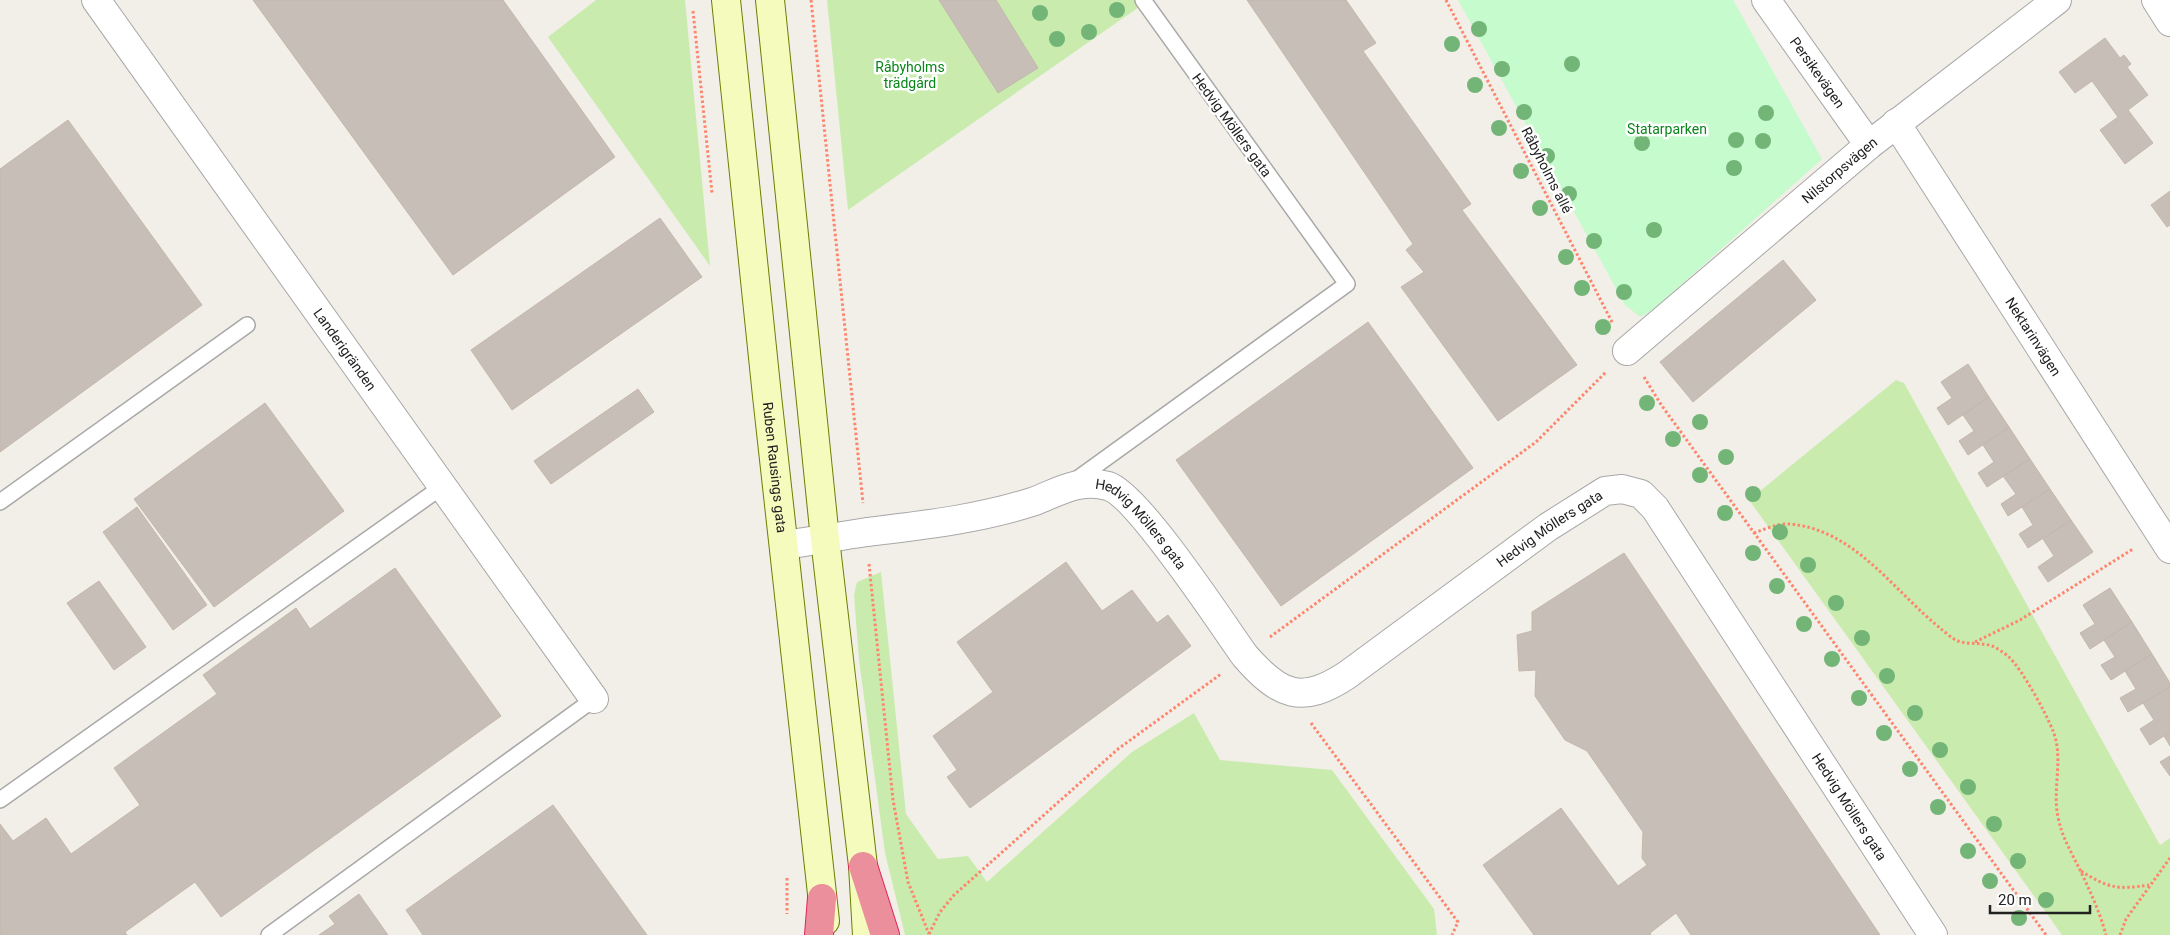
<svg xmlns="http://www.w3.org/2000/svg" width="2170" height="935" font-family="Roboto,sans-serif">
	<rect width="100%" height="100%" fill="#f2efe8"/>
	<!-- grass -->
	<g fill="#c9ecae">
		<polygon points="596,0 685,0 710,266 548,37"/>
		<polygon points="827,0 1149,0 848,210"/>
		<polygon points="1896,380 1904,383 2160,845 2170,838 2170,935 2062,935 1749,500"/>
		<polygon points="881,572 906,814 938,859 968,856 987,882 1132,752 1194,713 1220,760 1332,770 1434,909 1437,935 905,935 885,853 859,660 854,595 857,582"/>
	</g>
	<!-- park -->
	<polygon fill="#c6fbcd" points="1458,0 1733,0 1822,159 1654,309 1640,317 1625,305"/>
	<!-- building -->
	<g fill="#c7beb7" stroke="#c4b7aa">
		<polygon points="253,0 503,0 615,157 453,275"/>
		<polygon points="939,0 996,0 1038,68 998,93"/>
		<polygon points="1247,0 1346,0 1376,43 1363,51 1471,204 1462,210 1577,365 1498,421 1401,287 1424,272 1406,250 1413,244"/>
		<polygon points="2105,38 2120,58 2124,55 2131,64 2127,67 2148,95 2128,110 2153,143 2125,164 2100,130 2118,117 2092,81 2075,93 2059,72"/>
		<polygon points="68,120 202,305 0,452 0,169"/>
		<polygon points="2170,191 2170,225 2167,227 2151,205"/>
		<polygon points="660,218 702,277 512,410 471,350"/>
		<polygon points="1783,260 1816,300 1693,402 1660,362"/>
		<polygon points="1368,322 1473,468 1281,606 1176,460"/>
		<polygon points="1968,364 1989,397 1948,425 1937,408 1952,398 1941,382"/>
		<polygon points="638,389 654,412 551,484 534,461"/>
		<polygon points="1989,397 2009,427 1968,455 1959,441 1974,431 1963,415"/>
		<polygon points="265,403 344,511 214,607 134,499"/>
		<polygon points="2009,427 2030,459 1987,487 1978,473 1994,462 1983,445"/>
		<polygon points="2030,459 2050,489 2008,516 2001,504 2016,494 2003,476"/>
		<polygon points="2050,489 2071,520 2028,548 2019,534 2033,525 2022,507"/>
		<polygon points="137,507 207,605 173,630 103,532"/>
		<polygon points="2071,520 2093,552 2048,582 2038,567 2054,556 2043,539"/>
		<polygon points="1624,553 1880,935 1691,935 1676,913 1650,933 1651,935 1534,935 1483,865 1561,808 1618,886 1647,865 1642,858 1643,832 1587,751 1565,740 1535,696 1536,670 1519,671 1517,635 1532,631 1532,612"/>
		<polygon points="1066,562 1102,611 1132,590 1157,623 1168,615 1191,646 970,808 947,777 957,770 933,736 993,692 957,642"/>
		<polygon points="395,568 501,716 221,917 195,882 125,932 127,935 0,935 0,824 13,841 46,818 71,854 140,805 114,768 217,694 203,675 296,608 310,629"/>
		<polygon points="99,581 146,647 114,670 67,603"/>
		<polygon points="2110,588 2132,622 2090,649 2080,633 2095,624 2083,605"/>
		<polygon points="2132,622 2152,654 2111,680 2101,665 2115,657 2104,640"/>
		<polygon points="2152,654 2170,683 2170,687 2128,712 2120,698 2136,689 2125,671"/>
		<polygon points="2170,687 2170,732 2150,745 2140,729 2154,720 2143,703"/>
		<polygon points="2170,732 2170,746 2164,736"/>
		<polygon points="2170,756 2170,776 2160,762"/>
		<polygon points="553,805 647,935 423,935 406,910"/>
		<polygon points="359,894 388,935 319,935 335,924 329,916"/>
	</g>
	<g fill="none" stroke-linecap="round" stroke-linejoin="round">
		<defs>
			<g id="lane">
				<polyline points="1073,482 1347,284 1143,0"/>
				<polyline points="0,502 247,325"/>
				<polyline points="0,800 443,486"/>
				<polyline points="269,935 594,699"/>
			</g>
			<g id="street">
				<path id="s1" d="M96 0 594 699"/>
				<path id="s2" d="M1766 0 1869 145"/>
				<polyline points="2156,0 2170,22"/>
				<path id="s3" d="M1896 123 2170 549"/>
				<path id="s4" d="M1627 351 1869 145 2057 0"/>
				<path id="s5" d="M785 545C812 541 840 536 867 532 924 525 980 519 1035 501 1058 492 1081 478 1108 486 1138 495 1222 624 1245 656 1280 696 1302 705 1347 675L1548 527 1605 491 1622 489 1641 494 1655 508 1933 935"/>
			</g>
			<g id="secondary">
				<path id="s6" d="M726 0 767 396 825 921"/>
				<polyline points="770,0 825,539 863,866 867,935"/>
			</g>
			<g id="highway">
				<polyline points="863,866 885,935"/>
				<polyline points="819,935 822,898"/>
			</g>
		</defs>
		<!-- lane casing -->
		<use href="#lane" stroke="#a8a8a8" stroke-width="18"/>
		<!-- street casing -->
		<use href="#street" stroke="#a8a8a8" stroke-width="30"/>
		<!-- secondary casing -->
		<use href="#secondary" stroke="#6a7f02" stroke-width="30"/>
		<!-- highway casing -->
		<use href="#highway" stroke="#e1245a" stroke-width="30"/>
		<!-- path -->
		<g stroke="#fe856d" stroke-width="3" stroke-dasharray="2.5 2.5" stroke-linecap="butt">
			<polyline points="811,0 863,503"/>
			<polyline points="1446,0 1613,324"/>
			<polyline points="693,11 712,193"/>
			<polyline points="1644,377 1662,406 2046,935"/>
			<path d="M1754 533C1765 529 1778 523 1790 524 1855 530 1894 591 1940 628 1945 632 1952 639 1958 641 1969 645 1981 642 1992 646 1997 648 2004 653 2008 656 2022 669 2046 713 2053 731 2064 758 2052 788 2058 817 2062 838 2072 853 2081 872 2091 893 2100 913 2106 935"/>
			<polyline points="869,564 893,800 908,882 929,934"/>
			<polyline points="1270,637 1536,442 1606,372"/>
			<polyline points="1975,642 2020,620 2133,549"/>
			<polyline points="1311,723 1458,922 1452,935"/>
			<path d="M2081 871C2108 888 2117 890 2149 885"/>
			<polyline points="787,878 787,914"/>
			<polyline points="929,934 940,912 954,895 1118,749 1221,674"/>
			<polyline points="2120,935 2126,919 2170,858"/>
		</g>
		<!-- lane -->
		<use href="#lane" stroke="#fff" stroke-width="15"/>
		<!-- street -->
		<use href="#street" stroke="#fff" stroke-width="28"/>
		<!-- secondary -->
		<use href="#secondary" stroke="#f5fbbc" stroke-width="28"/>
		<!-- highway -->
		<use href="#highway" stroke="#ea8f9b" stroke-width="28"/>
	</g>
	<!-- trees -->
	<g fill="#72b577">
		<circle cx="1117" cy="10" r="8"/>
		<circle cx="1040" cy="13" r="8"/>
		<circle cx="1479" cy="29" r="8"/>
		<circle cx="1089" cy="32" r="8"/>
		<circle cx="1057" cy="39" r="8"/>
		<circle cx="1452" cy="44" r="8"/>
		<circle cx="1572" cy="64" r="8"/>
		<circle cx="1502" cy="69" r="8"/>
		<circle cx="1475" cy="85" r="8"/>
		<circle cx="1524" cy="112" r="8"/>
		<circle cx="1766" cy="113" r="8"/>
		<circle cx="1499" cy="128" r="8"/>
		<circle cx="1736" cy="140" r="8"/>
		<circle cx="1763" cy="141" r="8"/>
		<circle cx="1642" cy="143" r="8"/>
		<circle cx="1547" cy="156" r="8"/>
		<circle cx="1734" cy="168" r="8"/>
		<circle cx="1521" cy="171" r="8"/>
		<circle cx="1569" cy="194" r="8"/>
		<circle cx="1540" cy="208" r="8"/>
		<circle cx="1654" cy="230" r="8"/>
		<circle cx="1594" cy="241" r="8"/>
		<circle cx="1566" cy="257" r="8"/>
		<circle cx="1582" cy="288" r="8"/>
		<circle cx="1624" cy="292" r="8"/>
		<circle cx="1603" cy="327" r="8"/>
		<circle cx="1647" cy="403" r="8"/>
		<circle cx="1700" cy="422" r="8"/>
		<circle cx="1673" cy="439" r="8"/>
		<circle cx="1726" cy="457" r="8"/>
		<circle cx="1700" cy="475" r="8"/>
		<circle cx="1753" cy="494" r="8"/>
		<circle cx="1725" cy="513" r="8"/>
		<circle cx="1780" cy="532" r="8"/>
		<circle cx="1753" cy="553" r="8"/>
		<circle cx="1808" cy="565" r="8"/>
		<circle cx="1777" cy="586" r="8"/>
		<circle cx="1836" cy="603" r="8"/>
		<circle cx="1804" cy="624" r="8"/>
		<circle cx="1862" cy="638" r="8"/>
		<circle cx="1832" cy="659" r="8"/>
		<circle cx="1887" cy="676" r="8"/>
		<circle cx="1859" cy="698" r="8"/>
		<circle cx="1915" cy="713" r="8"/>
		<circle cx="1884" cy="733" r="8"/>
		<circle cx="1940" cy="750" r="8"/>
		<circle cx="1910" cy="769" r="8"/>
		<circle cx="1968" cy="787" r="8"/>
		<circle cx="1938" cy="807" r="8"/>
		<circle cx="1994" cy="824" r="8"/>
		<circle cx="1968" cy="851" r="8"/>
		<circle cx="2018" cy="861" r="8"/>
		<circle cx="1990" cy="881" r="8"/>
		<circle cx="2046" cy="900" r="8"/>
		<circle cx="2019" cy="918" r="8"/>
	</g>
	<g text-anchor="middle" stroke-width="5" stroke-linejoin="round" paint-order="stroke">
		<!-- park labels -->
		<g font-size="14" fill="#09861a" stroke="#fff">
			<text x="910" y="72">Råbyholms<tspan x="910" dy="16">trädgård</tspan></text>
			<text x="1667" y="134">Statarparken</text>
		</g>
		<!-- street labels -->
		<g font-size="14" fill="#212121" stroke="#fff">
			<text dy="5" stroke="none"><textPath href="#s2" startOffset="89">Persikevägen</textPath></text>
			<text transform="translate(1232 125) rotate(54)" y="5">Hedvig Möllers gata</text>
			<text transform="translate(1547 170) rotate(63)" y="5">Råbyholms allé</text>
			<text dy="5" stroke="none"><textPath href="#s4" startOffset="279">Nilstorpsvägen</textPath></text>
			<text dy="5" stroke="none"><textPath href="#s3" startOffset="254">Nektarinvägen</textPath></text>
			<text dy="5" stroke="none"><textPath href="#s1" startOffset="429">Landerigränden</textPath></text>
			<text dy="5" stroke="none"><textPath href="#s6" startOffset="470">Ruben Rausings gata</textPath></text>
			<text dy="5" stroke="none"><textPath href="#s5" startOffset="380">Hedvig Möllers gata</textPath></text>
			<text dy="5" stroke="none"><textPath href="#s5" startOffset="919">Hedvig Möllers gata</textPath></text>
			<text dy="5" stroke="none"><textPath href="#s5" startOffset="1399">Hedvig Möllers gata</textPath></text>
		</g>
	</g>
	<!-- scale -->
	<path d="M1990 905v8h100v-8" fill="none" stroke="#212121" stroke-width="2.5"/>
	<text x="1998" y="905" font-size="15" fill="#212121" stroke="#ffffff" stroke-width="4" paint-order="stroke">20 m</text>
</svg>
